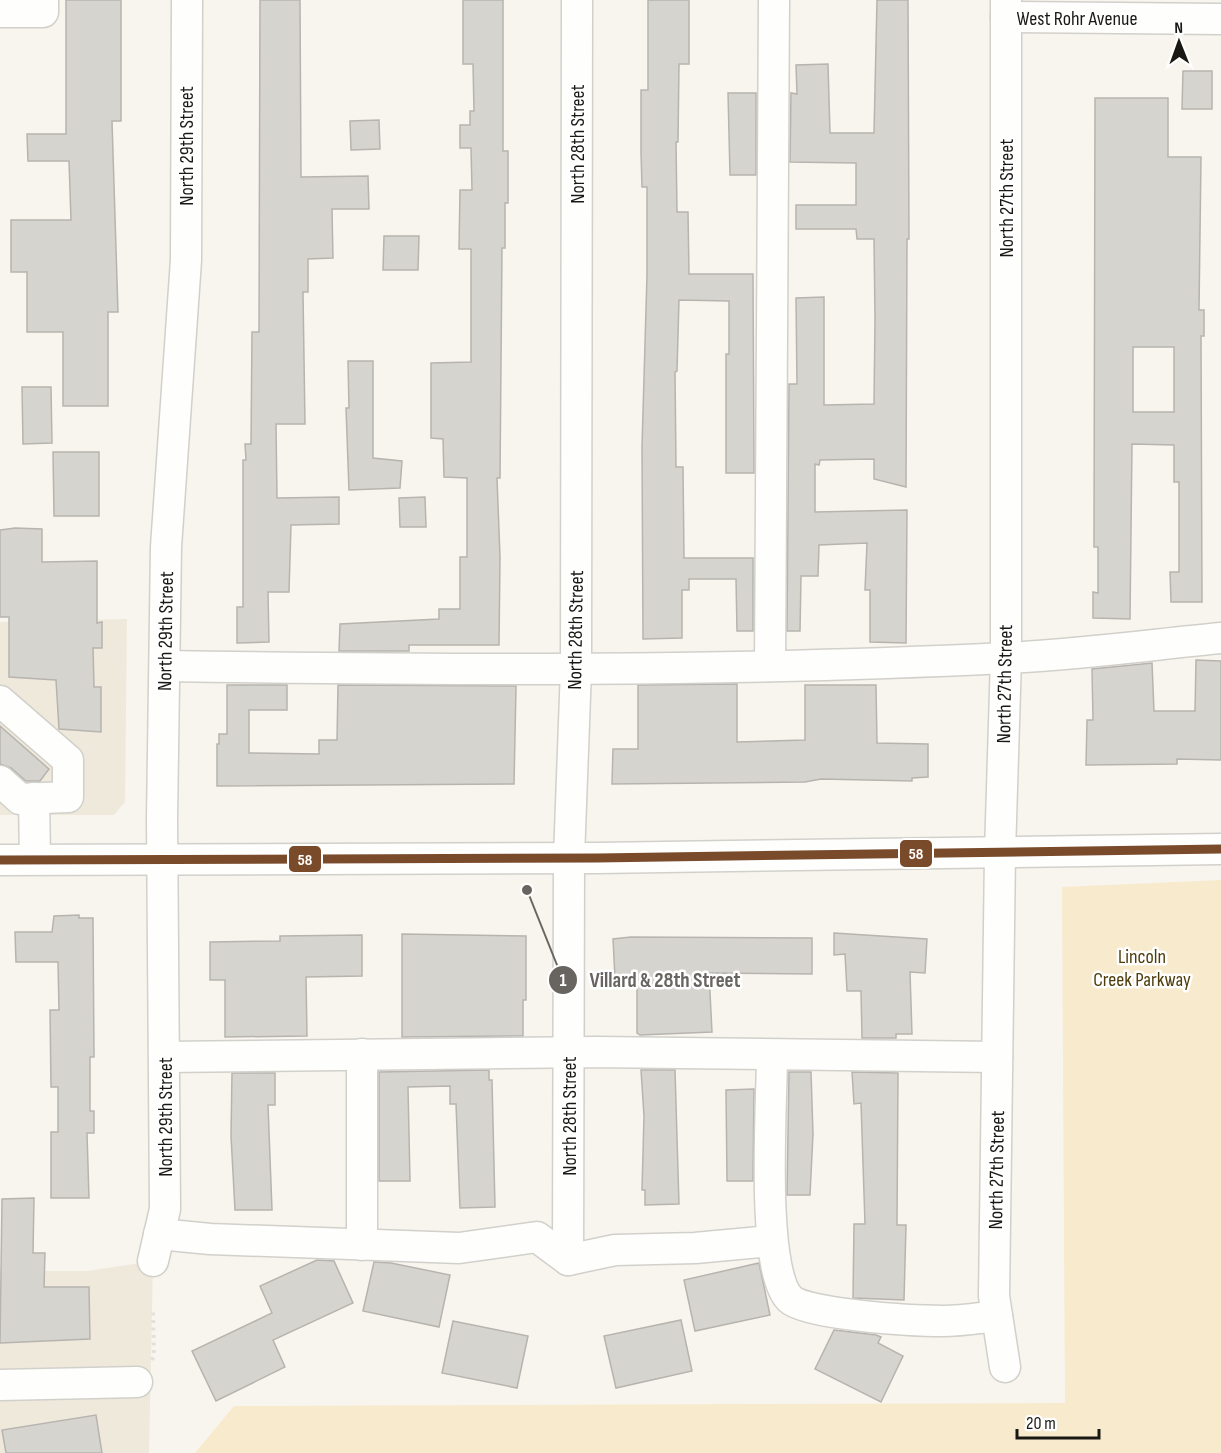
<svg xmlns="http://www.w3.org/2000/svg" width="1221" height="1453" font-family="'Sofia Sans Condensed',sans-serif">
	<rect width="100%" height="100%" fill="#f8f5ee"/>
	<!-- built -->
	<g fill="#efe9dc">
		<polygon points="127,619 125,802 114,815 0,815 0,622"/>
		<polygon points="153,1261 149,1453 0,1453 0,1271 88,1271"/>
	</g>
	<!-- green -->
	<polygon fill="#f7eacd" points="1221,880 1221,1453 195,1453 234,1406 1065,1403 1062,887"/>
	<!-- building -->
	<g fill="#d6d4cf" stroke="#b7b4af" stroke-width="1.5" fill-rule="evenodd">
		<polygon points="66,0 121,0 121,121 112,121 118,312 108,312 108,406 63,406 63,332 27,332 27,272 11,272 11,220 71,220 69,161 28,161 27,134 66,134"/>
		<polygon points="260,0 300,0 301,177 368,176 369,209 332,209 333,258 308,259 308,292 303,292 305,424 276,424 277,498 339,497 339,524 291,525 289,592 268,592 269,642 237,643 237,607 243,607 243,460 246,460 245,444 251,444 252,332 259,332"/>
		<polygon points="463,0 503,0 503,151 508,151 508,203 505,203 505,248 502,248 500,478 497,478 500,557 499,645 409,645 409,651 339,651 340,624 439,619 439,609 460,609 460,557 467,557 467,478 444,477 443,439 431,438 431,363 471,362 471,249 459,249 460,190 472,190 471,148 460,148 460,125 470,125 470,111 474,111 473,64 463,64"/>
		<polygon points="648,0 689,0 689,64 679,64 678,142 676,142 677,212 688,212 689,274 753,274 754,473 726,473 726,354 729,354 729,301 679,300 677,371 675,372 676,467 683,467 684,558 753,558 753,631 737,631 736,579 689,579 689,590 682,590 682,638 643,639 642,447 647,275 647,187 642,187 641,152 641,90 648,90"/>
		<polygon points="877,0 908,0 909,239 907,239 906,487 874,479 874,459 820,460 819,465 815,464 815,512 907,510 906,643 870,642 870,590 865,590 867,543 819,545 818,576 801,576 800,631 787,631 789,384 797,384 796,298 824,297 824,405 874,404 875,318 874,239 857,239 856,229 796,229 796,205 856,205 856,163 790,162 791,93 797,94 796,65 828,64 830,133 874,133"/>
		<polygon points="1183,71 1212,71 1212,109 1182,109"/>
		<polygon points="728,93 756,93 756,175 730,175"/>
		<path d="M1095 98H1168V157H1201L1199 310H1204V336H1201L1202 602H1171L1170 572H1179V482H1174V445L1132 444 1130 619 1093 618V592L1098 593V547H1094ZM1133 347H1174V412H1133Z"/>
		<polygon points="379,120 380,149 351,150 350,121"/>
		<polygon points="384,236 419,236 418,270 383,270"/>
		<polygon points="348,361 373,361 373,458 402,461 400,488 349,490 346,408 349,408"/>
		<polygon points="22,387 51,387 52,443 23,444"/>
		<polygon points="53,452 99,452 99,516 54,516"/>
		<polygon points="425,497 426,527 400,527 399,498"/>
		<polygon points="15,528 42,529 42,562 97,561 97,623 102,622 102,648 93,648 94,687 101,687 101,732 59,729 56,680 9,677 9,617 0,617 0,530"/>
		<polygon points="1196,660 1221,661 1221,760 1177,759 1177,764 1086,765 1087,720 1093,720 1092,669 1152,663 1154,711 1195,711"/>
		<polygon points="737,684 737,742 805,740 805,685 876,685 877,743 928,744 928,777 912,778 912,781 821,779 805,782 612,784 613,749 638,749 638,685"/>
		<polygon points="227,685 287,685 287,710 249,710 249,753 319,754 319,740 337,740 338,685 516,686 514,784 217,786 217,744 219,744 219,734 227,734"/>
		<polygon points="0,726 49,769 40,781 26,781 11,768 0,764"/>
		<polygon points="79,915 79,918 93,918 94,1057 90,1057 90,1111 94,1111 94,1133 87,1133 89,1198 51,1198 51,1132 58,1132 58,1087 51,1087 50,1010 59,1010 58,962 16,962 15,932 52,932 54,916"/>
		<polygon points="834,933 927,939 925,973 910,972 912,1034 896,1034 896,1038 862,1038 861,991 847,991 845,954 834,955"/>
		<polygon points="402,934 526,936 526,1000 523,1000 523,1036 402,1037"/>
		<polygon points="362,935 362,976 306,977 307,1036 225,1037 225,980 210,980 210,942 280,941 280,936"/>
		<polygon points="631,937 812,938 812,974 709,973 712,1032 640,1035 637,1033 637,978 615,978 613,939"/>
		<polygon points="489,1070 489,1080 492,1080 495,1207 460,1208 456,1104 450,1104 450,1086 408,1087 410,1181 379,1181 379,1072"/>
		<polygon points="641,1070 675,1070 679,1204 645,1205 645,1190 642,1190 644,1116"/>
		<polygon points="789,1072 811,1072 813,1134 810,1195 787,1195"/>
		<polygon points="852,1072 898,1073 897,1225 906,1225 904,1300 853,1298 854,1224 865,1224 861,1103 854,1104"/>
		<polygon points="232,1073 275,1073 275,1105 268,1105 272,1210 235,1210 231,1136"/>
		<polygon points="754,1089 753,1181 727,1181 726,1090"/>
		<polygon points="34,1198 33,1253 45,1253 44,1287 89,1287 90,1339 0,1343 2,1199"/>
		<polygon points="317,1260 334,1261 353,1303 273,1340 285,1367 216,1401 192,1351 272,1313 260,1286"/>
		<polygon points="374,1262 391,1263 450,1275 439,1327 363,1311"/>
		<polygon points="759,1263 770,1315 695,1331 684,1280"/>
		<polygon points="681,1320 692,1371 616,1388 604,1336"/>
		<polygon points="453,1321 528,1336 517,1388 442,1373"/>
		<polygon points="834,1330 876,1335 881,1337 878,1343 903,1356 881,1402 815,1369"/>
		<polygon points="96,1415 102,1453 6,1453 2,1430"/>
	</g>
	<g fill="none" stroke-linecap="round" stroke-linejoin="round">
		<defs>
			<g id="minor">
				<polyline points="0,12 43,12 43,0"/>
				<polyline points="1006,17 1221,19"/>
				<path d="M165 666C444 670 725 672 1004 658 1076 655 1149 645 1221 638"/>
				<polyline points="770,666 774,0"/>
				<polyline points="0,701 68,760 68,797 20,799 0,781"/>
				<polyline points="34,798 35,859"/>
				<polyline points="0,860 597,858 1221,849"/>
				<path d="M772 1055C772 1101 760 1270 790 1299 806 1315 916 1321 943 1321 961 1321 979 1318 997 1316"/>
				<polyline points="165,1057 596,1052 997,1057"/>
				<polyline points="159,1234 210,1239 459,1248 537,1237 568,1260 615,1250 695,1248 771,1241"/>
				<polyline points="362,1245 362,1054"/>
				<polyline points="568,1260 569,858 576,669 577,0"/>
				<polyline points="153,1261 165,1209 162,820 166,547 186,260 187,0"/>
				<polyline points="1005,1367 994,1296 1000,853 1006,658 1006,0"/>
				<polyline points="0,1385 137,1382"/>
			</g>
		</defs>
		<!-- minor casing -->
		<use href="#minor" stroke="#d2d0cb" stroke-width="33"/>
		<!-- path -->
		<polyline stroke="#e3e1e0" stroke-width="4" stroke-dasharray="3 4.5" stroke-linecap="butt" points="152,1360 154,1356 153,1310"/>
		<!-- minor -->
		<use href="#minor" stroke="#fefefc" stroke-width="30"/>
		<defs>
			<polyline id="bus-1" points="0,860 597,858 1221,849"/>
		</defs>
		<!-- bus-1 casing -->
		<use href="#bus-1" stroke="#fff" stroke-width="14"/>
		<!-- bus-1 -->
		<use href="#bus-1" stroke="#7a4b2a" stroke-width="9"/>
	</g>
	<g text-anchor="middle" stroke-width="5" stroke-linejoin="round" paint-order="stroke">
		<!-- street labels -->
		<g font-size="20" fill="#1a1813" stroke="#fff">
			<text x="1077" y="25">West Rohr Avenue</text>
			<text transform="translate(577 144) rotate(-90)" y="7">North 28th Street</text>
			<text transform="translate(186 146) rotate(-90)" y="7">North 29th Street</text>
			<text transform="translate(1006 198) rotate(-90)" y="7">North 27th Street</text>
			<text transform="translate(575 630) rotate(-89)" y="7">North 28th Street</text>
			<text transform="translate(165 631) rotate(-89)" y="7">North 29th Street</text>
			<text transform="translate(1004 684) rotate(-89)" y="7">North 27th Street</text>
			<text transform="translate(569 1116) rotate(-90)" y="7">North 28th Street</text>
			<text transform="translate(165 1117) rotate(-90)" y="7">North 29th Street</text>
			<text transform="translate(996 1170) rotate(-89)" y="7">North 27th Street</text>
		</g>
		<!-- park labels -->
		<g font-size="20" fill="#4e3c0a" stroke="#fff">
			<text x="1142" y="963">Lincoln<tspan x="1142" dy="23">Creek Parkway</tspan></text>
		</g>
	</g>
	<!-- callouts -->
	<path fill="none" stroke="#686560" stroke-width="2" d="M527 890L563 980"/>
	<g fill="#686560" stroke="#fff" stroke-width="2">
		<circle cx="527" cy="890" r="6"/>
		<circle cx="563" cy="980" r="15"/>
	</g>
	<g font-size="18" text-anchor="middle" font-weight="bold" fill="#fff">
		<text x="563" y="986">1</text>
	</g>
	<g font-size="21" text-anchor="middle" font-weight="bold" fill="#686560" stroke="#fff" stroke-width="5" stroke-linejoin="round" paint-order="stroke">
		<text x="665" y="987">Villard &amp; 28th Street</text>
	</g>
	<g stroke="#fff" stroke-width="2">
		<rect x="899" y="839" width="34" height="29" rx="6" fill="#7a4b2a"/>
		<rect x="288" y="845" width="34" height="28" rx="6" fill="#7a4b2a"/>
	</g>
	<g font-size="16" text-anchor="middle" font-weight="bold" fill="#fff">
		<text x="916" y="859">58</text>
		<text x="305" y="865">58</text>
	</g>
	<!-- north arrow -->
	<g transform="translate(1179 42) rotate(359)" stroke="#ffffff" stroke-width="4.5" paint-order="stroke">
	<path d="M0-4.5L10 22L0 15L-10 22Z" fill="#1a1813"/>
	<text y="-9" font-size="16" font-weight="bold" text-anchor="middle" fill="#1a1813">N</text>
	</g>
	<!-- scale -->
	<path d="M1017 1429v9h82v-9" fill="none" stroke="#1a1813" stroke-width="3"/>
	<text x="1026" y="1429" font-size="18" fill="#1a1813" stroke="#ffffff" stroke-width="4.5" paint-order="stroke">20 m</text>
</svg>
